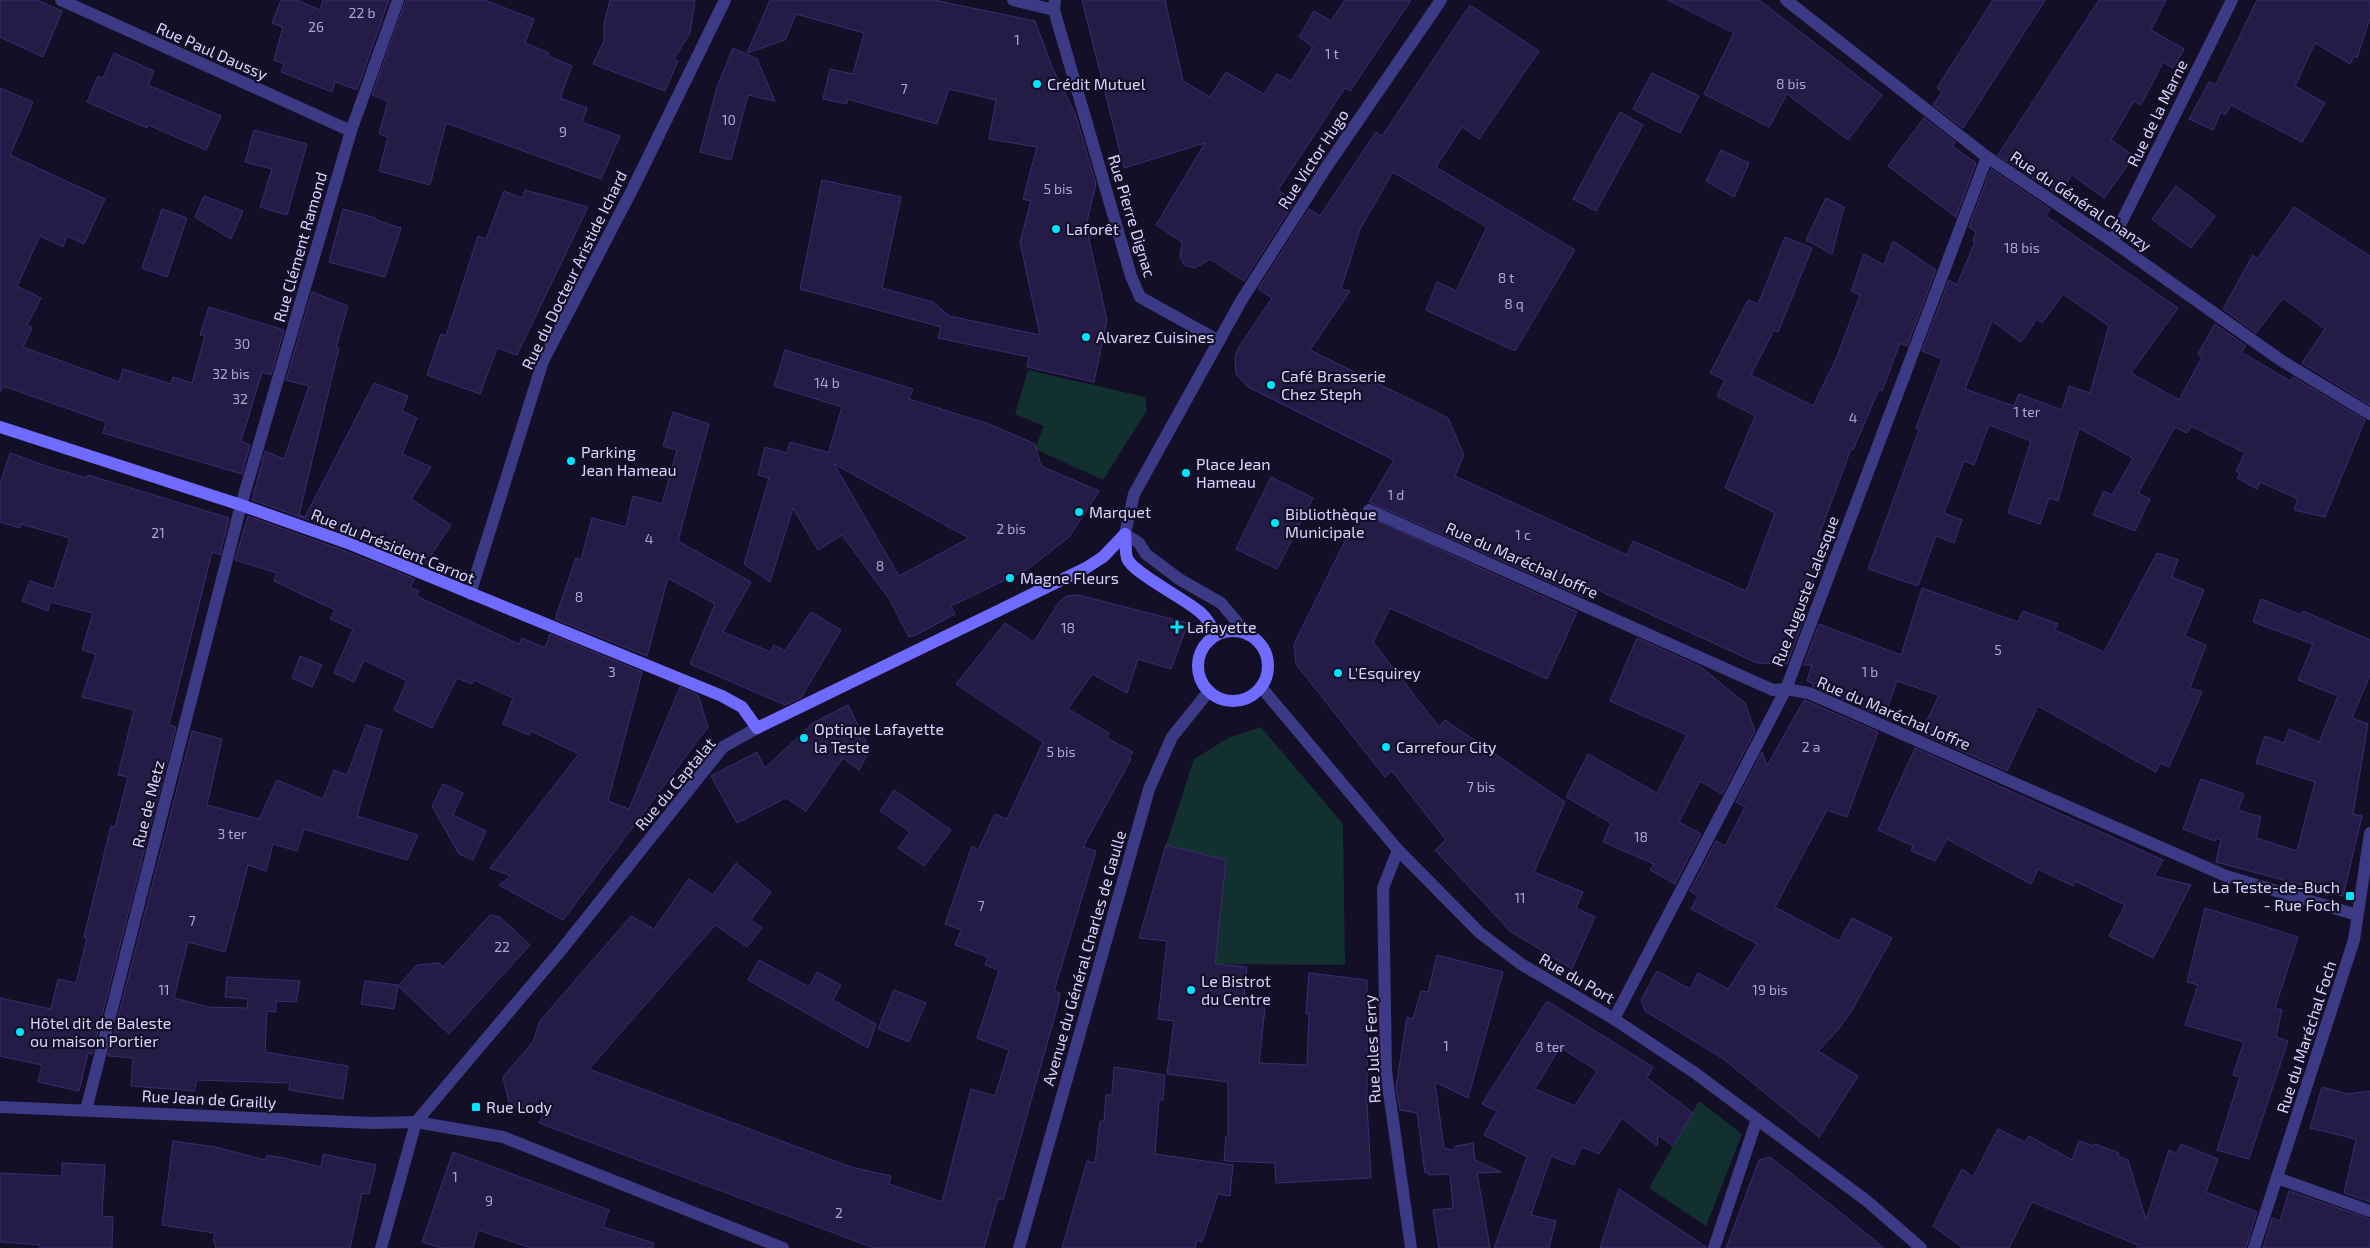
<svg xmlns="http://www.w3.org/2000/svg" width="2370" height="1248" font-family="'Exo 2',sans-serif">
	<rect width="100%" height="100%" fill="#130f26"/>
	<!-- green -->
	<g fill="#12302f">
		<polygon points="1028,370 1145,397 1147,410 1103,480 1035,449 1044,426 1015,414"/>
		<polygon points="1261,727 1343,824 1345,965 1215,964 1226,860 1166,845 1194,759 1228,738"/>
		<polygon points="1699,1101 1742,1134 1706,1226 1649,1188"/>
	</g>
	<!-- building -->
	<g fill="#241b47" stroke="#3b2d73" fill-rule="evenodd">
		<polygon points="0,0 37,0 62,11 43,57 0,37"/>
		<polygon points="281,0 297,0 320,10 323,0 389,0 357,90 335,82 332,92 281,72 284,64 274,60 283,27 272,23"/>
		<polygon points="406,0 484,0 534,19 525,43 549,53 548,56 572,66 560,98 587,108 582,122 620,136 601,179 446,123 430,185 379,171 388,137 379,134 388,101 372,95"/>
		<polygon points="610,0 695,0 690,33 674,59 678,61 665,91 593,64 604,41 604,24"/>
		<polygon points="770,0 934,0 1035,21 1052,67 1075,113 1096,184 1086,226 1107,320 1094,382 1027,367 1029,357 938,338 941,327 800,289 822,180 901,197 882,288 933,302 949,316 1040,335 1020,242 1031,201 1023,199 1037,147 989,139 996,100 949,89 937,124 847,99 847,104 823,99 830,69 853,74 864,33 796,14 785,40 747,53"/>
		<polygon points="1082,0 1165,0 1183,81 1210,97 1226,72 1264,94 1277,74 1291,81 1313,47 1299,37 1314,11 1331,21 1345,0 1411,0 1350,91 1345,88 1278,190 1295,201 1244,281 1210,259 1195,268 1184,265 1180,256 1182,242 1156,225 1205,143 1124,168"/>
		<polygon points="1668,0 1759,0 1882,95 1848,140 1787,94 1769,127 1704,94 1734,33"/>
		<polygon points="1993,0 2045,0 1963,128 1933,105 1942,92 1937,88"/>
		<polygon points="2099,0 2166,0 2151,30 2184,49 2173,68 2163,62 2141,105 2134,101 2111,140 2134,156 2104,198 2072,175 2059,195 1998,155"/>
		<polygon points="2257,0 2370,0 2370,18 2357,58 2354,56 2350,64 2315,43 2295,86 2325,103 2302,142 2231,105 2225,115 2221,112 2213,130 2189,119 2209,82 2216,85"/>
		<polygon points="1470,5 1539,51 1479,139 1462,127 1436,167 1575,250 1515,351 1426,310 1437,282 1456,291 1487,227 1393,172 1360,229 1341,289 1350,291 1310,350 1448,418 1464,455 1455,476 1627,555 1633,541 1746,591 1775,513 1725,488 1755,416 1717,396 1725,380 1710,373 1748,300 1758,304 1785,237 1812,248 1778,332 1774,330 1751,375 1813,406 1836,359 1860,295 1851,291 1864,254 1884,265 1893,241 1936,270 1907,346 1900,343 1882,391 1879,389 1853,450 1851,449 1818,538 1827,542 1800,617 1804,618 1787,664 1757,663 1589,586 1584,597 1369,502 1394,460 1248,387 1236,374 1235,356 1239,347 1272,298 1258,289 1309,209 1320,216 1376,132 1382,136"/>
		<polygon points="733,48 757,59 775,101 748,95 731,160 700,152 717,87"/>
		<polygon points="114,53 154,71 148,85 221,116 206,150 148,125 147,128 87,102 98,76 103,78"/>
		<polygon points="1652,73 1699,96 1680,133 1633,109"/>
		<polygon points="0,88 33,102 10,155 105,199 84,244 67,236 63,247 40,236 17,286 41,298 27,325 32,328 23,347 119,382 123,369 171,384 173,377 192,383 205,336 200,335 209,307 284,330 271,375 262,372 241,441 250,445 242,474 103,433 106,422 3,386 0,392"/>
		<polygon points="1620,112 1643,125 1596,211 1573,199"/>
		<polygon points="1924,118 1955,142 1952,146 1976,163 1956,217 1888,166"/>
		<polygon points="254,130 307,144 287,215 260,207 272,169 245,162"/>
		<polygon points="1721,150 1749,163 1734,197 1706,181"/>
		<path d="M1991 169 2050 209 2046 216 2178 308 2131 373 2179 400 2202 357 2198 354 2215 324 2246 346 2241 352 2290 381 2293 377 2365 420 2325 517 2294 510 2298 499 2260 482 2257 489 2237 478 2240 473 2236 471 2245 453 2191 426 2187 433 2175 427 2138 493 2150 499 2135 531 2093 515 2104 491 2112 495 2133 458 2079 428 2058 501 2049 498 2040 524 2008 513 2031 441 1989 425 1974 465 1964 461 1944 513 1962 520 1954 543 1936 536 1918 586 1868 569 1919 430 1916 428 1942 359 1922 351 1949 280 1957 285 1975 242 1973 241 1976 232 1969 227ZM2063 294 2109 326 2090 393 2069 386 2062 410 2019 394 2014 406 1965 389 1992 321 2021 342 2037 319 2042 323Z"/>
		<polygon points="2176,186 2215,216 2191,248 2152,219"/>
		<polygon points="525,190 588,207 517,355 497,348 480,394 427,375 441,334 446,336 478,236 486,239 504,191 522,198"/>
		<polygon points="204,196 243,211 231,239 195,217"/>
		<polygon points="1826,198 1844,207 1832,254 1806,240"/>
		<polygon points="2294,207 2370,256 2370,405 2302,363 2325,329 2283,298 2256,333 2223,309 2253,255 2257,259"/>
		<polygon points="162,209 187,218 167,277 142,268"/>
		<polygon points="343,209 376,218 376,220 401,228 385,277 329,262"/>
		<polygon points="312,292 348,306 336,348 339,348 299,515 305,517 374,383 408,396 402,411 417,418 402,454 431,467 411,499 451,525 424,566 351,535 252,500 265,451 284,459 309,386 286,380"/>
		<path d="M785 350 913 389 909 399 989 424 1035 444 1041 466 1099 491 1069 537 1028 569 951 606 955 614 916 635 909 637 890 600 842 535 818 550 793 508 770 582 744 564 769 478 758 475 765 447 787 453 790 442 827 452 828 454 842 407 774 386ZM834 464 969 538 899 576Z"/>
		<polygon points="673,412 709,424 678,541 751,582 723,632 771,652 774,645 785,651 811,612 841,630 801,698 785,705 690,664 715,604 668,578 647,656 555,619 576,558 581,560 592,518 626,527 633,496 662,504 677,450 663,446"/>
		<polygon points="10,453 52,468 87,478 88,475 229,518 220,555 212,552 169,725 176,727 92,1054 88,1053 79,1091 38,1082 42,1065 0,1056 0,998 51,1009 58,979 76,983 87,938 84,937 111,826 115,827 128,777 118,775 134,710 82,697 96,654 82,650 93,613 50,602 48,611 22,601 30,581 54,589 70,538 21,524 20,528 0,522 0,484"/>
		<polygon points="1271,477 1313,498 1277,569 1236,549"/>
		<polygon points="1362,514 1577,612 1547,679 1390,608 1373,642 1439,727 1445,720 1565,802 1534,872 1583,892 1576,908 1595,917 1572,969 1510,931 1435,850 1446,840 1392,771 1385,777 1296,664 1294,644 1353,525 1355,526"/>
		<polygon points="248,516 345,551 415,579 410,587 419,591 416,596 519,644 522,638 545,648 550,634 642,672 608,801 629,809 680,687 698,695 708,727 563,920 499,885 511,876 490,868 579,754 531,731 529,735 503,724 513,698 474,680 472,684 457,678 432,728 394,710 407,681 364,660 354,682 334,673 353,629 330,619 335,610 274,581 277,573 235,560"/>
		<polygon points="2157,553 2178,560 2172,577 2204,590 2185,636 2206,645 2190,688 2202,692 2169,767 2160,763 2156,772 2038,706 2007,771 1921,733 1939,695 1897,681 1884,717 1812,686 1814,684 1807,681 1812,665 1804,665 1819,624 1901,655 1922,588 2018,622 2023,611 2058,624 2055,630 2104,652"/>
		<polygon points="1078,595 1188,623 1171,669 1138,659 1127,693 1092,674 1068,709 1109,733 1107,738 1133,752 1129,758 1131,759 1083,847 1096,851 1054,991 1060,993 1058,1005 1003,1200 998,1199 984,1248 874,1248 539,1123 543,1115 509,1103 503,1077 533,1042 540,1021 631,916 654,929 689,879 713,895 736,863 771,892 751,920 762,928 747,947 715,925 589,1069 851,1167 891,1176 889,1184 942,1202 971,1089 995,1096 1009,1050 977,1038 999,970 985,965 988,957 955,945 961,930 945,924 972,846 978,850 995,814 1007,819 1043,742 956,684 1005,623 1034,642 1059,602 1067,596"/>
		<polygon points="2261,599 2301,615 2303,611 2370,640 2370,675 2352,718 2368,724 2353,814 2362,816 2343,896 2216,862 2221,840 2216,838 2215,841 2183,829 2201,779 2244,794 2238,810 2261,817 2256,838 2297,851 2315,782 2256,763 2265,736 2284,743 2289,729 2319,742 2338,696 2298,680 2313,644 2253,622"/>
		<polygon points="1637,638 1701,667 1745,703 1755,731 1722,794 1700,781 1679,822 1701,834 1675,884 1650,870 1654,864 1603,842 1611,823 1566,797 1588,754 1657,793 1687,735 1610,701"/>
		<polygon points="300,656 322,665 312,687 292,678"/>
		<polygon points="1804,700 1878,732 1847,817 1827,810 1775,907 1839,941 1852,918 1892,938 1852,1010 1838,1030 1818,1051 1858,1076 1819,1137 1722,1058 1645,1011 1641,1000 1657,971 1690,989 1698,973 1728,989 1757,944 1691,909 1698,896 1690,891 1716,841 1725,846 1745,807 1736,802 1762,752 1767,766"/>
		<polygon points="848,705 870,750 859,770 843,758 806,811 786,798 737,823 711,776 757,752 765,768 813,723"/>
		<polygon points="366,725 382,730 357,816 418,835 407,860 304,829 297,851 273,844 266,871 248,865 225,952 188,942 174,998 208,1007 247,1008 248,999 225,997 227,977 300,981 296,1002 276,1001 276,1012 267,1011 265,1052 348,1066 343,1099 289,1090 290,1083 197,1080 194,1091 131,1086 133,1058 108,1056 192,731 222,739 207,805 259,819 277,780 323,799 334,770 347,775"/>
		<polygon points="1915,748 2163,860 2154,876 2191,885 2153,958 2109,936 2125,905 2075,881 2073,886 2038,869 2031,884 1947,839 1935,861 1911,851 1913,846 1878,830"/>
		<polygon points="443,784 463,793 453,815 486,831 473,860 459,854 432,806"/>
		<polygon points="894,790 951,830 924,866 898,848 910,832 880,811"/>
		<polygon points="1166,845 1226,860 1215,964 1247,967 1244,996 1266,999 1259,1063 1307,1065 1309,1014 1306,1014 1309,973 1367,980 1367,1103 1371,1178 1276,1183 1275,1163 1224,1161 1226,1136 1228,1136 1228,1082 1167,1074 1174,1021 1158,1019 1167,941 1139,938"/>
		<polygon points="2205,908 2298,937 2275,1008 2282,1010 2276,1037 2288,1041 2249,1159 2217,1150 2240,1077 2233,1075 2244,1042 2185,1025 2198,985 2187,982"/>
		<polygon points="490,915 500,917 530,945 449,1034 398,986 417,965 439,963 443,967"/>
		<polygon points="1437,955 1503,972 1468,1098 1435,1082 1444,1148 1453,1150 1456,1146 1473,1143 1475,1160 1501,1172 1477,1173 1490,1248 1439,1248 1433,1210 1453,1208 1450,1174 1429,1175 1428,1172 1425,1173 1417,1113 1400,1110 1396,1087 1407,1017 1413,1019 1421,991 1428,992"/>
		<polygon points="759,960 809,987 817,972 841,985 833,1000 876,1024 868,1048 748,980"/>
		<polygon points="365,981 398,985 394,1009 361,1004"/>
		<polygon points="894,990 926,1003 909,1042 878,1029"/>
		<path d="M1547 1001 1653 1067 1647 1078 1693 1113 1673 1146 1658 1135 1657 1146 1622 1118 1599 1154 1582 1147 1574 1165 1551 1156 1531 1215 1556 1221 1549 1248H1494L1527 1157 1484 1135 1497 1111 1482 1104ZM1560 1047 1597 1071 1575 1106 1535 1089Z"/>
		<polygon points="1114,1067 1165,1075 1163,1100 1159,1100 1155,1154 1233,1165 1230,1196 1218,1194 1202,1242 1197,1240 1195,1248 1062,1248 1087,1161 1095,1163 1100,1121 1104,1121 1106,1095 1112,1095"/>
		<polygon points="2322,1087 2348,1094 2370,1091 2370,1202 2344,1193 2356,1139 2310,1128"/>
		<polygon points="1998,1129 2025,1142 2029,1136 2072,1160 2079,1141 2094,1146 2095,1144 2119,1153 2118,1156 2128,1160 2146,1220 2169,1150 2177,1154 2181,1144 2218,1159 2206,1192 2257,1212 2246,1248 2137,1248 2138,1245 2032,1202 2009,1248 1963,1248 1933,1226 1962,1169 1973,1177"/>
		<polygon points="173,1141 215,1147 265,1160 267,1155 284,1158 321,1167 323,1154 376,1165 369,1194 362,1193 350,1248 215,1248 216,1243 213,1242 215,1233 162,1225"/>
		<polygon points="453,1152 609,1210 603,1227 654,1243 653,1248 531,1248 478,1230 473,1248 442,1248 422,1242"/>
		<polygon points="1770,1157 1835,1208 1884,1248 1726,1248 1759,1160"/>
		<polygon points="62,1163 105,1165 102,1216 113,1217 112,1248 40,1248 40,1245 0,1242 0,1173 62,1176"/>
		<polygon points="1619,1189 1706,1247 1706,1248 1600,1248"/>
		<polygon points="2289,1191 2370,1219 2370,1248 2263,1248 2272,1218 2280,1221"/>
	</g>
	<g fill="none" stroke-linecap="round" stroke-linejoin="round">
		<!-- minor -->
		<g stroke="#3d3a85" stroke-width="12">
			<polyline points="61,0 351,131"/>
			<polyline points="1013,0 1054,10"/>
			<polyline points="1786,0 1987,157 2112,241 2282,361 2370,414"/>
			<polyline points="2112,241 2232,0"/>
			<polyline points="1369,510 1773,690 1786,689 1809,693 2226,876 2357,915"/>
			<polyline points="470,594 543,361 632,190 725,0"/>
			<polyline points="1261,687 1398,850 1480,933 1521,964 1614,1019 1695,1073 1867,1201 1921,1248"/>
			<polyline points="1398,850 1383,888 1386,1071 1411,1248"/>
			<polyline points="1614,1019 1786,689 1987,157"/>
			<polyline points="86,1110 241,505 351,131 398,0"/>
			<polyline points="2277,1178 2370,1211"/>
			<polyline points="381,1248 416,1122 562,949 723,747 757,728"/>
			<polyline points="1714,1248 1757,1119"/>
			<polyline points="2254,1248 2354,940 2370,833"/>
		</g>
		<!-- tertiary -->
		<g stroke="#3d3a85" stroke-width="12">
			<polyline points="1055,0 1054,10 1131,276 1140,297 1219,341"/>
			<polyline points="1248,635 1221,603 1179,579 1146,554 1139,543 1125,534 1134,494 1241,301 1327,166 1441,0"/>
			<polyline points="0,1107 373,1123 416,1122 503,1137 783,1248"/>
			<polyline points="1019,1248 1149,789 1172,737 1209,691"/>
		</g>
		<!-- secondary -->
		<g stroke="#6f6bff" stroke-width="12">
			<polyline points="0,427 241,505 348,543 722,696 742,707 757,728 1086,568 1103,557 1125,534"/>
			<path d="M1125 534C1126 541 1125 551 1127 558 1132 573 1186 599 1201 613 1208 619 1212 627 1216 635"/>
			<circle cx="1233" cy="666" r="35"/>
		</g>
	</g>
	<!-- markers -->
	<g fill="#00e5ff" stroke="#130f26" stroke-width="2">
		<circle cx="1037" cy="84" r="5"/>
		<circle cx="1056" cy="229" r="5"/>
		<circle cx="1086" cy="337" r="5"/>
		<circle cx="1271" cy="385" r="5"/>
		<circle cx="571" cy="461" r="5"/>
		<circle cx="1186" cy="473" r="5"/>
		<circle cx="1079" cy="512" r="5"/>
		<circle cx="1275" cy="523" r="5"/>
		<circle cx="1010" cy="578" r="5"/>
		<path d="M1174.5 619.5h5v5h5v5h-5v5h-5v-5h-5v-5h5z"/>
		<circle cx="1338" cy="673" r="5"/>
		<circle cx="804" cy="738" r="5"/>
		<circle cx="1386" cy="747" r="5"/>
		<rect x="2345" y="891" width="10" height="10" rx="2.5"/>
		<circle cx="1191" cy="990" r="5"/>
		<circle cx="20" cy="1032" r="5"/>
		<rect x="471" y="1102" width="10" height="10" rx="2.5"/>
	</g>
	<g text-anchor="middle" stroke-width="4.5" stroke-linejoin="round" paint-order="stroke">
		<!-- number labels -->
		<g font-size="14" fill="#aca6d1">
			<text x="362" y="18">22 b</text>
			<text x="316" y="32">26</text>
			<text x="1017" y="45">1</text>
			<text x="1332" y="59">1 t</text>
			<text x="1791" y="89">8 bis</text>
			<text x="904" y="94">7</text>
			<text x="729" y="125">10</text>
			<text x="563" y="137">9</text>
			<text x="1058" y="194">5 bis</text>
			<text x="2022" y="253">18 bis</text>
			<text x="1506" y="283">8 t</text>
			<text x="1514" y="309">8 q</text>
			<text x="242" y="349">30</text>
			<text x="231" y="379">32 bis</text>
			<text x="827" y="388">14 b</text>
			<text x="240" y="404">32</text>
			<text x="2027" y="417">1 ter</text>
			<text x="1853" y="423">4</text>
			<text x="1396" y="500">1 d</text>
			<text x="1011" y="534">2 bis</text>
			<text x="158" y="538">21</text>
			<text x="1523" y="540">1 c</text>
			<text x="649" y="544">4</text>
			<text x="880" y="571">8</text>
			<text x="579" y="602">8</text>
			<text x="1068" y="633">18</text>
			<text x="1998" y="655">5</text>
			<text x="612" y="677">3</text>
			<text x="1870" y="677">1 b</text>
			<text x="1811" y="752">2 a</text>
			<text x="1061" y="757">5 bis</text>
			<text x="1481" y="792">7 bis</text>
			<text x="232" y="839">3 ter</text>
			<text x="1641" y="842">18</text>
			<text x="1520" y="903">11</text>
			<text x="981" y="911">7</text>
			<text x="192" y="926">7</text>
			<text x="502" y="952">22</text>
			<text x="164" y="995">11</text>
			<text x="1770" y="995">19 bis</text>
			<text x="1446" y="1051">1</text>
			<text x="1550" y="1052">8 ter</text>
			<text x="455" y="1182">1</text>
			<text x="489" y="1206">9</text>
			<text x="839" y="1218">2</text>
		</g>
		<!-- street labels -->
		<g font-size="16" fill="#d9d4ff" stroke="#130f26">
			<text transform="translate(212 51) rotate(24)" y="6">Rue Paul Daussy</text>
			<text transform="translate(2157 113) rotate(-64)" y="6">Rue de la Marne</text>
			<text transform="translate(1313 159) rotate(-57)" y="6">Rue Victor Hugo</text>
			<text transform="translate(2081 201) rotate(34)" y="6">Rue du Général Chanzy</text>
			<text transform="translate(1132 216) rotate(73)" y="6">Rue Pierre Dignac</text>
			<text transform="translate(300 247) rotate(-74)" y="6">Rue Clément Ramond</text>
			<text transform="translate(574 270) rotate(-64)" y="6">Rue du Docteur Aristide Ichard</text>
			<text transform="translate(393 546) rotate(22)" y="6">Rue du Président Carnot</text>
			<text transform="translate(1522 560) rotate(24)" y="6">Rue du Maréchal Joffre</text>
			<text transform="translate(1805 591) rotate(-69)" y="6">Rue Auguste Lalesque</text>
			<text transform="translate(1894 713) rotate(23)" y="6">Rue du Maréchal Joffre</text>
			<text transform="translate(675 784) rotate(-50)" y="6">Rue du Captalat</text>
			<text transform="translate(148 804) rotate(-76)" y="6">Rue de Metz</text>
			<text transform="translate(1084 958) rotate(-74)" y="6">Avenue du Général Charles de Gaulle</text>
			<text transform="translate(1577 978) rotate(30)" y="6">Rue du Port</text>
			<text transform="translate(2306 1037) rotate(-72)" y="6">Rue du Maréchal Foch</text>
			<text transform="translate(1372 1049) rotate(-93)" y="6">Rue Jules Ferry</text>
			<text transform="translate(209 1099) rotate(3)" y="6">Rue Jean de Grailly</text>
		</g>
		<!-- poi labels -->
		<g font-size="16" fill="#d9d4ff" stroke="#130f26" text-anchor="start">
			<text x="1047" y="90">Crédit Mutuel</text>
			<text x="1066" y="235">Laforêt</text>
			<text x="1096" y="343">Alvarez Cuisines</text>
			<text x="1281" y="382">Café Brasserie<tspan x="1281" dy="18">Chez Steph</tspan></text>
			<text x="581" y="458">Parking<tspan x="581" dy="18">Jean Hameau</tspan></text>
			<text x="1196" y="470">Place Jean<tspan x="1196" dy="18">Hameau</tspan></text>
			<text x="1089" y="518">Marquet</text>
			<text x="1285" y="520">Bibliothèque<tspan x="1285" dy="18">Municipale</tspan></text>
			<text x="1020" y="584">Magne Fleurs</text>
			<text x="1187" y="633">Lafayette</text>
			<text x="1348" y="679">L'Esquirey</text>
			<text x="814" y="735">Optique Lafayette<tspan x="814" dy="18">la Teste</tspan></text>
			<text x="1396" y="753">Carrefour City</text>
			<text x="2340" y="893" text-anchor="end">La Teste-de-Buch<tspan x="2340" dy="18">- Rue Foch</tspan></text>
			<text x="1201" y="987">Le Bistrot<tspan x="1201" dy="18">du Centre</tspan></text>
			<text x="30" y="1029">Hôtel dit de Baleste<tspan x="30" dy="18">ou maison Portier</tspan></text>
			<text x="486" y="1113">Rue Lody</text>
		</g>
	</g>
</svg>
